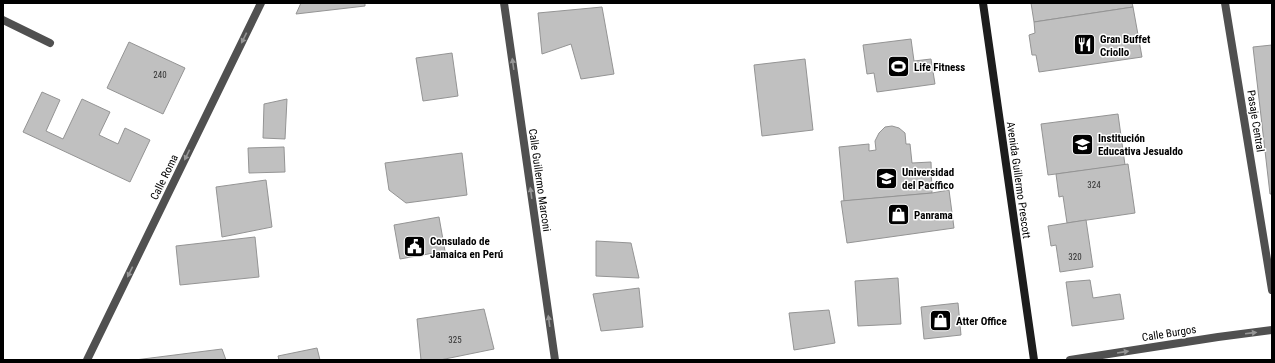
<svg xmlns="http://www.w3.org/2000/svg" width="1275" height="363" font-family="'Roboto Condensed',sans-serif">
	<rect width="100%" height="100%" fill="#fff"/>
	<!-- building -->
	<g fill="#c0c0c0" stroke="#949494">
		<polygon points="301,3 365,3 365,6 296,14"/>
		<polygon points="1031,3 1132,3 1133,7 1034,22"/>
		<polygon points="602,7 614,74 581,79 571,44 542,54 538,13"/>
		<polygon points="1133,7 1142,57 1039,72 1036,55 1032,55 1029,35 1035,33 1034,22"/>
		<polygon points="911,39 914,61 931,59 935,84 877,92 874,73 867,74 863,45"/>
		<polygon points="129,42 185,68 163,114 107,88"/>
		<polygon points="1272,45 1272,194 1270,194 1253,47"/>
		<polygon points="452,53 458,96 423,101 416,58"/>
		<polygon points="805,59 813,130 762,136 754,65"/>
		<polygon points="42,92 60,100 46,131 63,139 82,99 110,112 99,135 118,144 125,128 150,140 130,182 23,132"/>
		<polygon points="287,99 285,139 263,138 264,104"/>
		<polygon points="1118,114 1125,165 1048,175 1041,124"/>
		<polygon points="892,126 899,128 905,133 906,144 910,144 912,163 931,162 932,193 844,201 839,147 869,144 869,151 876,150 875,141 879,133 885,127"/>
		<polygon points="284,147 285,172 249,173 248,148"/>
		<polygon points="462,153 467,195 406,203 389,190 385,163"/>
		<polygon points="1128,164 1135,213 1067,223 1063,196 1059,197 1056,174"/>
		<polygon points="266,180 272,227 222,237 216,187"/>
		<polygon points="949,190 954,228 847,243 841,201 932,193"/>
		<polygon points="439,217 445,251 400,259 394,225"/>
		<polygon points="1086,220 1093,267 1060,272 1056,245 1051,246 1048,226"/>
		<polygon points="255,237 259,277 180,285 176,246"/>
		<polygon points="596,241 631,243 639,278 596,276"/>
		<polygon points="898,278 901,324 858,326 855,281"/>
		<polygon points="1090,280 1093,298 1120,294 1124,319 1072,326 1066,282"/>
		<polygon points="639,288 643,327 601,331 593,294"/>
		<polygon points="958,303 961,335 924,339 921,307"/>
		<polygon points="484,309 494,349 440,360 421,360 417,319"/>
		<polygon points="829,310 835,343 794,350 789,313"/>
		<polygon points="317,348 320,360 279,360 278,356"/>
		<polygon points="222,349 226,360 135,360"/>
	</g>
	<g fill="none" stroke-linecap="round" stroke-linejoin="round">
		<!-- lane -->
		<polyline stroke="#505050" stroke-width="8" points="3,20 50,43"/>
		<!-- street -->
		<g stroke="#505050" stroke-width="8">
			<polyline points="504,3 555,360"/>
			<polyline points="1225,3 1272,290"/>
			<polyline points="87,360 261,3"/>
			<polyline points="1070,360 1218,337 1272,330"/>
		</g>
		<!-- secondary -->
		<polyline stroke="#1d1d1d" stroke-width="8" points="983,3 1034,360"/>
	</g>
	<!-- one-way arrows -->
	<defs><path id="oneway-solid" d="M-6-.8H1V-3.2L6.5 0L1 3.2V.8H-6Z"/></defs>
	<g fill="#969696">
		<use href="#oneway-solid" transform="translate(244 38) rotate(116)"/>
		<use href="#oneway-solid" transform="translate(513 64) rotate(-98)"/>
		<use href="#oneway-solid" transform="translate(187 155) rotate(116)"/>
		<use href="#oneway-solid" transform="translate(531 193) rotate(-98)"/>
		<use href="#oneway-solid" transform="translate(130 272) rotate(116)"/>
		<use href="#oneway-solid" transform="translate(549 321) rotate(-98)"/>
		<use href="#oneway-solid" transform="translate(1251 333) rotate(-7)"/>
		<use href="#oneway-solid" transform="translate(1123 352) rotate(-9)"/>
	</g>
	<!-- icons -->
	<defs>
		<symbol id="restaurant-square" viewBox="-11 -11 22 22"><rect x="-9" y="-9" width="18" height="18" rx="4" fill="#000" stroke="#fff"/><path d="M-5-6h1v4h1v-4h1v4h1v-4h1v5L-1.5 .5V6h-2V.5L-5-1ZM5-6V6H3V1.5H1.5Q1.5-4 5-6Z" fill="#fff"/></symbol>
		<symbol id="stadium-square" viewBox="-11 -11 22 22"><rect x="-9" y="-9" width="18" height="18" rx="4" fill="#000" stroke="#fff"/><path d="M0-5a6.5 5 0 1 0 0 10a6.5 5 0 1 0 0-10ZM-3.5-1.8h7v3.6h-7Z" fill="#fff"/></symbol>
		<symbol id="school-square" viewBox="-11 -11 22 22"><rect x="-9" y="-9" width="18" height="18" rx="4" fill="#000" stroke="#fff"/><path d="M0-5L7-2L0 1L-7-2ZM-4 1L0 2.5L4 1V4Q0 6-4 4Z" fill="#fff"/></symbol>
		<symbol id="university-square" viewBox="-11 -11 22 22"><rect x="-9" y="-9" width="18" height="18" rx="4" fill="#000" stroke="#fff"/><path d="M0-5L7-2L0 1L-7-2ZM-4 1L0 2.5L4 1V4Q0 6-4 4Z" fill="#fff"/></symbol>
		<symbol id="shop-square" viewBox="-11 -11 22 22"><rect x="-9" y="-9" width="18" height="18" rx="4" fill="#000" stroke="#fff"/><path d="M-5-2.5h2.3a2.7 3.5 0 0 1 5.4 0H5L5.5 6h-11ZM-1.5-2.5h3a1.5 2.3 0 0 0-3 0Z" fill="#fff"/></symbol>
		<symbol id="civic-square" viewBox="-11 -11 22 22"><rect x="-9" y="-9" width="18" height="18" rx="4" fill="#000" stroke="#fff"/><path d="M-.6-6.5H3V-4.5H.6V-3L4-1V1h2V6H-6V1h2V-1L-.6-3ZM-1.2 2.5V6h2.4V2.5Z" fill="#fff"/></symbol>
	</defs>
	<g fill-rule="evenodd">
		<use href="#restaurant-square" x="1072" y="32" width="25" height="25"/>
		<use href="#stadium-square" x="886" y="54" width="25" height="25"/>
		<use href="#school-square" x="1070" y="132" width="25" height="25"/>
		<use href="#university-square" x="874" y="166" width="25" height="25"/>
		<use href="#shop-square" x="886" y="202" width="25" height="25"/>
		<use href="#civic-square" x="402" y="234" width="25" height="25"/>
		<use href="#shop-square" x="928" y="308" width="25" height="25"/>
	</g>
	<g text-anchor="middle" stroke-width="3" stroke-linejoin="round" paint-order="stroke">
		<!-- number labels -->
		<g font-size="9" fill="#303030">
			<text x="160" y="78">240</text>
			<text x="1094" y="188">324</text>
			<text x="1075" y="260">320</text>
			<text x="455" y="343">325</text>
		</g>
		<!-- poi labels -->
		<g font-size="11" font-weight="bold" fill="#000" stroke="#fff" text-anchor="start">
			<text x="1100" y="43">Gran Buffet<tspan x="1100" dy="13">Criollo</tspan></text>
			<text x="914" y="71">Life Fitness</text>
			<text x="1098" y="142">Institución<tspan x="1098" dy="13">Educativa Jesualdo</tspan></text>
			<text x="902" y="176">Universidad<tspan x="902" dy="13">del Pacífico</tspan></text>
			<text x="914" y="219">Panrama</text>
			<text x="430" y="245">Consulado de<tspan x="430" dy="13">Jamaica en Perú</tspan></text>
			<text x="956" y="325">Atter Office</text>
		</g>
		<!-- street labels -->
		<g font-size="11" fill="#000" stroke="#fff">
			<text transform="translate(1256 121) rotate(81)" y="4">Pasaje Central</text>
			<text transform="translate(164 177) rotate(-64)" y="4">Calle Roma</text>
			<text transform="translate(540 180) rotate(82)" y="4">Calle Guillermo Marconi</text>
			<text transform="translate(1019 180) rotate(82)" y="4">Avenida Guillermo Prescott</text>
			<text transform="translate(1169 333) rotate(-9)" y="4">Calle Burgos</text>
		</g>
	</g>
	<!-- border -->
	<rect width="1275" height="363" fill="none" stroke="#000000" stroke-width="8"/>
</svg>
